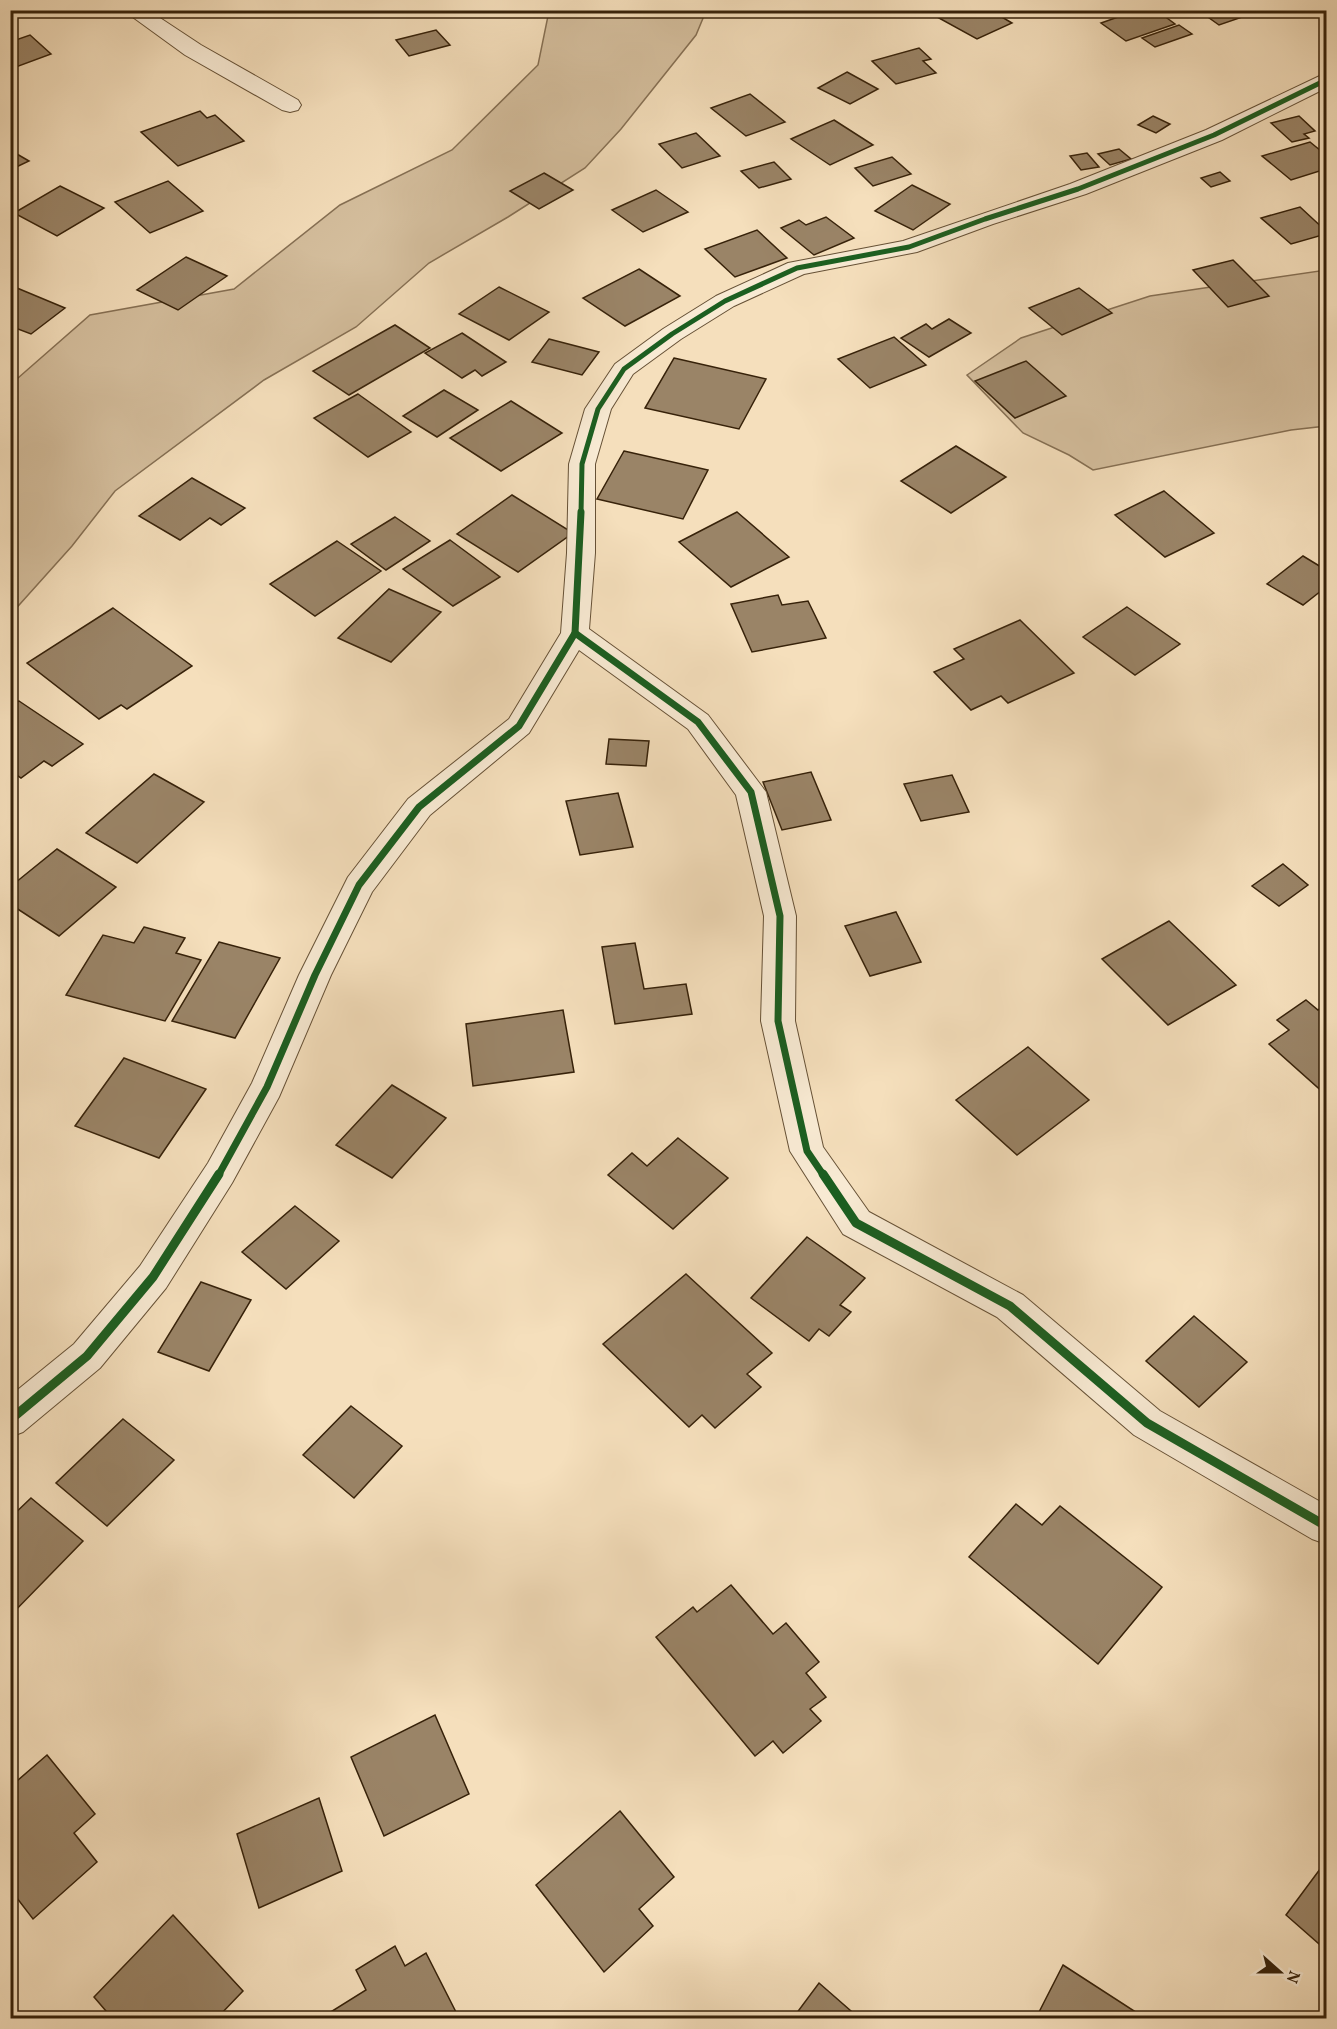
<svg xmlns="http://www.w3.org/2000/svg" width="1337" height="2029" font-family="Vollkorn,serif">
	<rect width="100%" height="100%" fill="#f5dfbc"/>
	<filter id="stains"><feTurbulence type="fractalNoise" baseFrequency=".00333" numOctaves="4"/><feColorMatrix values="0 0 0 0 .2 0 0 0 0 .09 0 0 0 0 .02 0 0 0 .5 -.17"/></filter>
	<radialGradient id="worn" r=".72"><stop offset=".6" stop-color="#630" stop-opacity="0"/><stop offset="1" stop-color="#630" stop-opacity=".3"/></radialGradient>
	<!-- green -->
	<g fill="#d5bf9e" stroke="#867054" stroke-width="1.5">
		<polygon points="549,11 706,11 696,35 621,129 585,168 508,217 429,263 356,327 264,380 115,491 72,546 11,614 10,385 90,315 234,289 340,205 452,150 538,65"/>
		<polygon points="1326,270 1326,426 1291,430 1093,470 1069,455 1023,433 967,375 1021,338 1150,296"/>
	</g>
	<!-- building -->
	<g fill="#9a8467" stroke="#37220a" stroke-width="1.5">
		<polygon points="932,10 990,10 1012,23 977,39 928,12"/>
		<polygon points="1138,10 1156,10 1175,24 1126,41 1101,23"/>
		<polygon points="1198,10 1255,10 1257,12 1219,25"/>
		<polygon points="1179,25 1192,34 1155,47 1142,38"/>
		<polygon points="436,30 450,45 409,56 396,40"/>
		<polygon points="30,35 51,54 16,67 10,62 10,42"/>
		<polygon points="919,48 931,59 923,61 936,73 896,84 872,61"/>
		<polygon points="847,72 878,89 850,104 818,88"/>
		<polygon points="750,94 785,122 746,136 711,108"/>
		<polygon points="200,111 207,118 215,115 244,141 178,166 141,132"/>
		<polygon points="1153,116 1170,124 1156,133 1138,125"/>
		<polygon points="1299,116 1315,131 1304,134 1309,138 1292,142 1271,123"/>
		<polygon points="834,120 873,145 830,165 791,139"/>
		<polygon points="696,133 720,156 682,168 659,144"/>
		<polygon points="1310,142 1326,155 1326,169 1291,180 1262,156"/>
		<polygon points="1119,149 1131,159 1110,165 1098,154"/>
		<polygon points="10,150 29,161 10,170"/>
		<polygon points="1087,153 1099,167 1081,170 1070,156"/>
		<polygon points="892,157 911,174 873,186 855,168"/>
		<polygon points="774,162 791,179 759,188 741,171"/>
		<polygon points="1220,172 1230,181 1211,187 1201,178"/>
		<polygon points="544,173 573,190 539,209 510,191"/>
		<polygon points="168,181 203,211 150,233 115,202"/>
		<polygon points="912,185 950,204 913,230 875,211"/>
		<polygon points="60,186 104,208 57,236 14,213"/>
		<polygon points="656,190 688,212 643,232 612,210"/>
		<polygon points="1300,207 1326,231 1326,234 1291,244 1261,218"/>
		<polygon points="826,217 854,238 814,255 781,228 799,220 806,225"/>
		<polygon points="757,230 787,258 735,277 705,249"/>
		<polygon points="186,257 227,276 178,310 137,290"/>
		<polygon points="1233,260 1269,296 1228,307 1193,270"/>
		<polygon points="639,269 680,296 625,326 583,298"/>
		<polygon points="499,287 549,312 509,340 459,314"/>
		<polygon points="17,288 65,308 31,334 10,326 10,293"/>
		<polygon points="1079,288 1112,313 1062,335 1029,308"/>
		<polygon points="949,319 971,333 929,357 901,338 926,324 932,329"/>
		<polygon points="395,325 430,348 349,395 313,371"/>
		<polygon points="462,333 506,362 482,376 475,370 462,378 425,353"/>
		<polygon points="894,337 926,365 870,388 838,359"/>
		<polygon points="549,339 599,352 582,375 532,362"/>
		<polygon points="674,358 766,379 739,429 645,408"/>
		<polygon points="1026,361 1066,396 1015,418 975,381"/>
		<polygon points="444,390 478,410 437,437 403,416"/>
		<polygon points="358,394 411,432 368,457 314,418"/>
		<polygon points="511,401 562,433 501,471 450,438"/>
		<polygon points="956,446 1006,477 951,513 901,481"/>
		<polygon points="624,451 708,470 683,519 597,499"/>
		<polygon points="192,478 245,508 221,525 210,518 180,540 139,516"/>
		<polygon points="1164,491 1214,533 1165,557 1115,515"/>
		<polygon points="512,495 573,533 518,572 457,534"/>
		<polygon points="737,512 789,557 731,587 679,542"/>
		<polygon points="395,517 430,541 386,570 351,544"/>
		<polygon points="450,540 500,577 453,606 403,569"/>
		<polygon points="337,541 381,571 315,616 270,584"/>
		<polygon points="1303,556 1326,570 1326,587 1303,605 1267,584"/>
		<polygon points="389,589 441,612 391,662 338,638"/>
		<polygon points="778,595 782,605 808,601 826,638 752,652 731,604"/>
		<polygon points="1127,607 1180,644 1135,675 1083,637"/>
		<polygon points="113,608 192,666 127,709 121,705 99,719 27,663"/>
		<polygon points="1020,620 1074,673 1008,703 1001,696 971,710 934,672 964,659 954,649"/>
		<polygon points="19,701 83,744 52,766 44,761 21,778 10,770 10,707"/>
		<polygon points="609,739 649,741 646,766 606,764"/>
		<polygon points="811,772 831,820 782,830 763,782"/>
		<polygon points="154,774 204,802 137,863 86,833"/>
		<polygon points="952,775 969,812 921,821 904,784"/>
		<polygon points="618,793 633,847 580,855 566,801"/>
		<polygon points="57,849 116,887 59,936 10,904 10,887"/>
		<polygon points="1283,864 1308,885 1279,906 1252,886"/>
		<polygon points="896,912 921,962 870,976 845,926"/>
		<polygon points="1169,921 1236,985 1168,1025 1102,959"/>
		<polygon points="144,927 185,938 176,953 201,960 165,1021 66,995 103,935 134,943"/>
		<polygon points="219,942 280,958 235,1038 172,1021"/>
		<polygon points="635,943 644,989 686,984 692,1014 615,1024 602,947"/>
		<polygon points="1306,1000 1318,1010 1326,1005 1325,1094 1269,1044 1289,1030 1277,1020"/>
		<polygon points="563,1010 574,1072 473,1086 466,1024"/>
		<polygon points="1028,1047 1089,1100 1017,1155 956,1100"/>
		<polygon points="124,1058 206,1089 159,1158 75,1126"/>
		<polygon points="392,1085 446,1118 392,1178 336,1145"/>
		<polygon points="678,1138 728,1178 673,1229 608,1175 632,1153 647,1166"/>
		<polygon points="295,1206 339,1241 286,1289 242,1252"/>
		<polygon points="807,1237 865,1278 840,1305 851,1312 829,1336 819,1329 809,1341 751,1298"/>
		<polygon points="686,1274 772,1353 747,1374 761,1387 715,1428 702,1415 689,1427 603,1344"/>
		<polygon points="201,1282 251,1300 209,1371 158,1352"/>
		<polygon points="1194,1316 1247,1362 1199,1407 1146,1361"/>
		<polygon points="351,1406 402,1446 354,1498 303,1455"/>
		<polygon points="123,1419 174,1460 107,1526 56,1483"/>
		<polygon points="31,1498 83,1541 10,1616 10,1518"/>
		<polygon points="1016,1504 1042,1525 1060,1506 1162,1587 1098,1664 969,1557"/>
		<polygon points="731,1585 773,1634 786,1623 819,1662 806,1673 826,1697 810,1709 821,1721 783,1753 773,1741 755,1756 656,1637 693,1607 697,1612"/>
		<polygon points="435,1715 469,1794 384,1836 351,1757"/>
		<polygon points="47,1755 95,1814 74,1833 97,1862 33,1919 10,1889 10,1787"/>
		<polygon points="319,1798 342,1871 259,1908 237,1834"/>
		<polygon points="620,1811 674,1877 639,1909 653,1926 604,1972 536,1885"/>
		<polygon points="1326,1861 1326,1950 1286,1915"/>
		<polygon points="173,1915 243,1991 217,2018 112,2018 94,1997"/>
		<polygon points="395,1946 405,1966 426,1953 459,2018 321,2018 366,1990 356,1970"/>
		<polygon points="1063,1965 1145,2018 1036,2018"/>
		<polygon points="819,1983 859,2018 793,2018"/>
	</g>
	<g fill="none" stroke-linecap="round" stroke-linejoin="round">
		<defs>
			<g id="street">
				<polygon points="123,10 148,10 201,45 298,100 301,105 298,110 290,112 282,110 185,55"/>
				<polygon points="1326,73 1326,88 1222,140 1086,194 993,224 917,252 804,274 734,306 681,339 633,374 611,409 595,464 595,553 589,629 708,715 766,792 796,916 795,1021 823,1147 869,1212 1023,1295 1160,1411 1326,1505 1326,1544 1312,1539 1134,1435 997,1317 843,1234 790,1151 761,1021 764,916 736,795 688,729 579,650 529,733 430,815 372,892 331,975 279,1097 232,1183 166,1288 100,1368 23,1432 10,1437 10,1396 74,1344 140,1266 208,1163 252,1083 299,975 348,877 408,799 509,719 561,633 567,553 569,464 585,409 615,364 663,329 716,296 788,263 903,241 1070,184 1206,130"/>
			</g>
		</defs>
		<!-- street casing -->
		<use href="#street" stroke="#665136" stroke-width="2"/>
		<!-- street -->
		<use href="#street" fill="#f8ead3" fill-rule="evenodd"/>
		<defs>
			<polyline id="cycleway-far2" points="581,514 582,464 598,409 624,369 672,334 725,301 797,268 909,247 985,219 1078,189 1214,135 1326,80"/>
			<g id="cycleway-far1">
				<polyline points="575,633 698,722 751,792 780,916 778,1021 807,1151 824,1176"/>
				<polyline points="218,1176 267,1087 315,975 359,885 419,807 519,726 575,633 581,512"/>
			</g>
			<g id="cycleway">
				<polyline points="823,1174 856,1223 1010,1306 1147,1423 1326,1526"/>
				<polyline points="10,1420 87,1356 153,1277 219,1174"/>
			</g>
		</defs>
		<!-- cycleway-far2 casing -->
		<use href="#cycleway-far2" stroke="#f8ead3" stroke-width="8"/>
		<!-- cycleway-far1 casing -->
		<use href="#cycleway-far1" stroke="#f8ead3" stroke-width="10"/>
		<!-- cycleway casing -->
		<use href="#cycleway" stroke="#f8ead3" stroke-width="13"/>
		<!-- cycleway-far2 -->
		<use href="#cycleway-far2" stroke="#1b5e20" stroke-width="5"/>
		<!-- cycleway-far1 -->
		<use href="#cycleway-far1" stroke="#1b5e20" stroke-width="7"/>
		<!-- cycleway -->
		<use href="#cycleway" stroke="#1b5e20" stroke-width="9"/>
	</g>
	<!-- margin -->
	<rect width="1337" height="2029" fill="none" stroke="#f5dfbc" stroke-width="36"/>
	<rect x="12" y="12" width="1313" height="2005" fill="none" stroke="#37220a" stroke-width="3"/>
	<rect x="18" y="18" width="1301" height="1993" fill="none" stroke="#37220a" stroke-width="1.5"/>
	<!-- north arrow -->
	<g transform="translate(1280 1972) rotate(111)" stroke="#f8ead3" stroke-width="4.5" paint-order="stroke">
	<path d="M0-4.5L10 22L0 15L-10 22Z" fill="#37220a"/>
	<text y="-9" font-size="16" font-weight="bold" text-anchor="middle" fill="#37220a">N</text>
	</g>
	<rect width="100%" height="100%" filter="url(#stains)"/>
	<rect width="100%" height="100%" fill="url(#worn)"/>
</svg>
